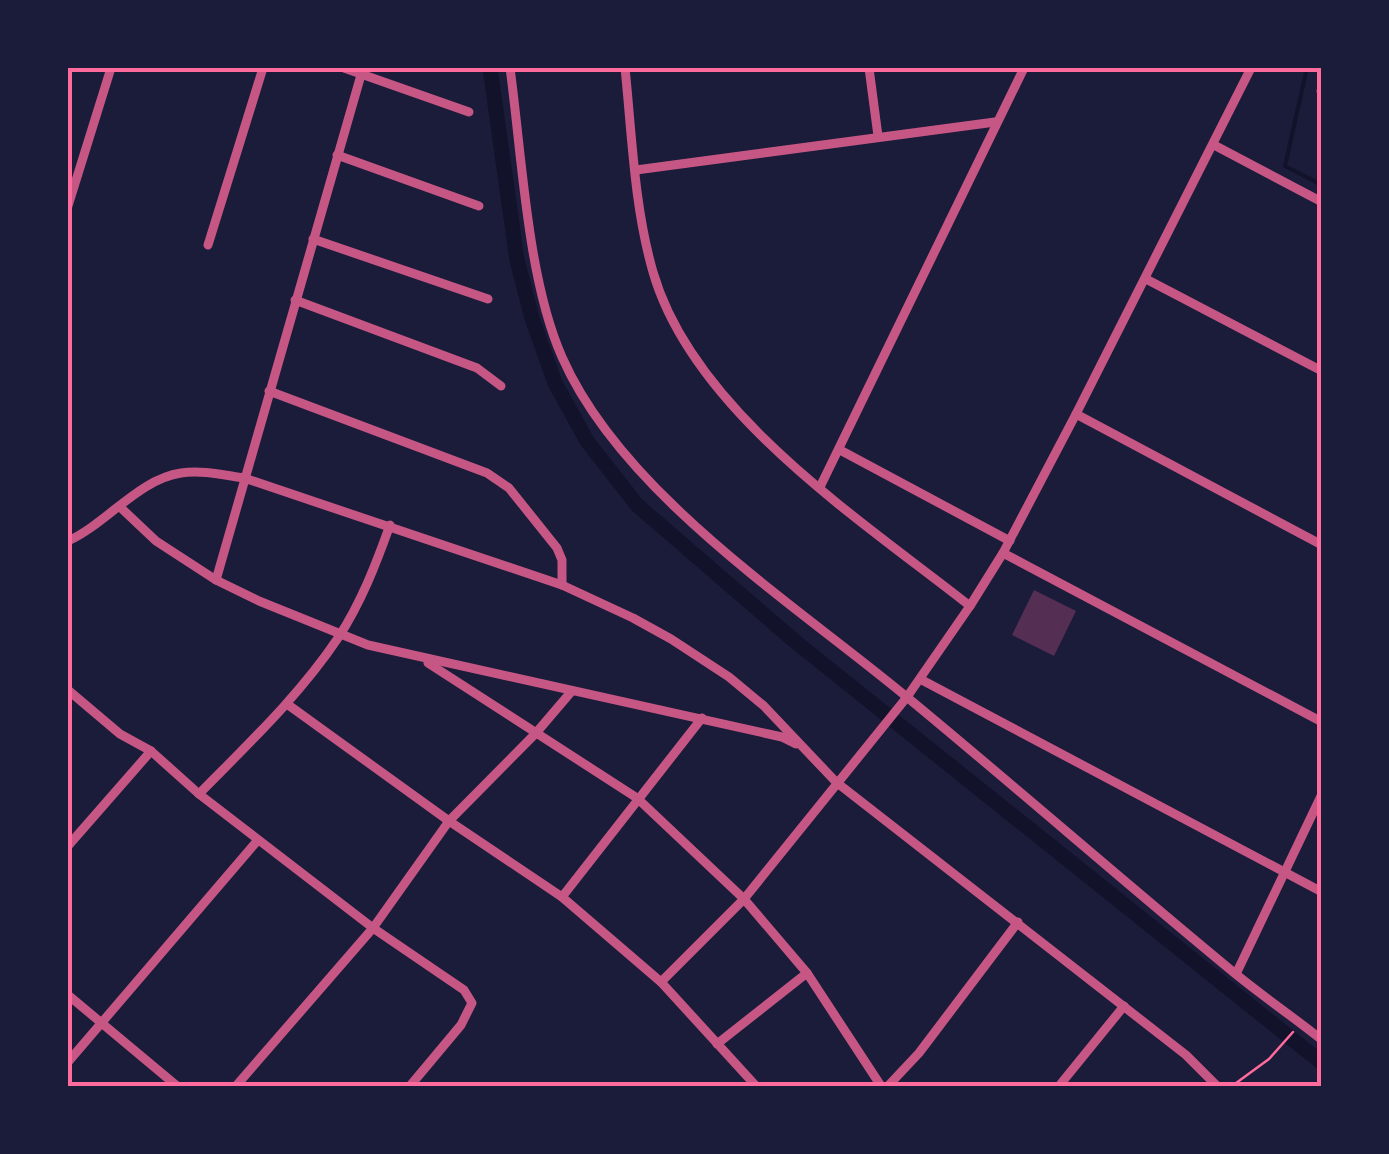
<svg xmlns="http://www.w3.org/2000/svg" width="1389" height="1154" font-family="Inter,sans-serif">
	<rect width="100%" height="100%" fill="#1b1b3a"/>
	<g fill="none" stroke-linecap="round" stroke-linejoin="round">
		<!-- stream -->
		<polyline stroke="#12122b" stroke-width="4" points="1307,68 1285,166 1322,185"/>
		<!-- canal -->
		<polyline stroke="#12122b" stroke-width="15" points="490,68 517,260 532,318 555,383 587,441 637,505 797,643 1322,1063"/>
	</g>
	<!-- building -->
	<polygon fill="#542f53" points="1034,590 1076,611 1054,656 1012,635"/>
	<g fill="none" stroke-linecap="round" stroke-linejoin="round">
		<!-- path -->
		<polyline stroke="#ff6b9d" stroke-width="2.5" points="1232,1086 1269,1059 1293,1032"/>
		<!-- minor -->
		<g stroke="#c65784" stroke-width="9">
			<polyline points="344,68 469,112"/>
			<path d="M510 68C522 155 527 278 562 357 622 494 795 604 908 698 1017 788 1123 881 1232 971 1261 995 1292 1016 1322 1040"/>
			<path d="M625 68C632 135 634 206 653 272 693 411 861 520 970 606"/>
			<polyline points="869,68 878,136"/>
			<polyline points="1321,91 1322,91"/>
			<polyline points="1214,145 1322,202"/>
			<polyline points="337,155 479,206"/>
			<polyline points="636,170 995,122"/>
			<polyline points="68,206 111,68"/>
			<polyline points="313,239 488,299"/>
			<polyline points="208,245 263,68"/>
			<polyline points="1146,279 1322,371"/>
			<polyline points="295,300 477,368 501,386"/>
			<polyline points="269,391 487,473 509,488 557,548 562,560 562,585"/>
			<polyline points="1076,414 1322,545"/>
			<polyline points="840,450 1010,541"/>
			<polyline points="820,487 1024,68"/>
			<polyline points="120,507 156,541 216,580 259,601 368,645 782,737 796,744"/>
			<path d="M68 541C106 524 139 479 181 473 202 470 223 475 244 478L562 585 633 618 671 639 729 677 764 706 836 782 1186 1055 1217 1086"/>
			<polyline points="1003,553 1322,722"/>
			<polyline points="216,580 363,68"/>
			<polyline points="428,663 637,798 744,899 807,973 881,1086"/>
			<polyline points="920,679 1322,892"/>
			<polyline points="68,690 120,734 151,751 199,794 373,928 464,990 472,1003 461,1025 410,1086"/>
			<polyline points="287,704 449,821 562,897 661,982 756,1086"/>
			<path d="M199 794C248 744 299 696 338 638 361 603 376 564 390 525"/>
			<polyline points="68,846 151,751"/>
			<polyline points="562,897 702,718"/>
			<polyline points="1236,974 1322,794"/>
			<polyline points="661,982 744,899 907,697 970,606 1003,553 1076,414 1251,68"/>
			<polyline points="68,995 177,1086"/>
			<polyline points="717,1044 807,973"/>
			<polyline points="68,1062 258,840"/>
			<polyline points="236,1086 373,928 449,821 536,733 571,692"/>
			<polyline points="888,1086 919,1053 1018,922"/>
			<polyline points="1059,1086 1124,1006"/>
		</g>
	</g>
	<!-- border -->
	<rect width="1389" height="1154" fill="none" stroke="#1b1b3a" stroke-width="140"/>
	<rect x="70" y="70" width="1249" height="1014" fill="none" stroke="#ff6b9d" stroke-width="4"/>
</svg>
